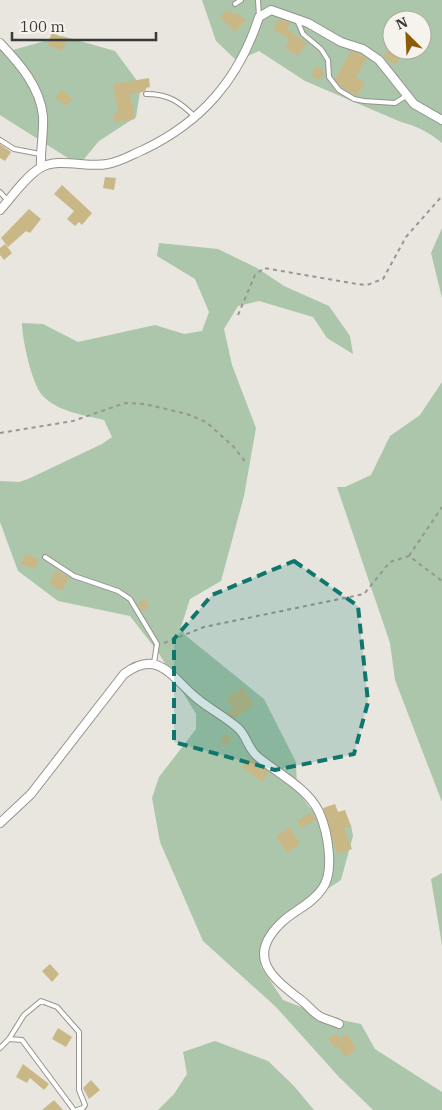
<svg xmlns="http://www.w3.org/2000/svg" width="442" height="1110" font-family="'IBM Plex Serif',serif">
	<rect width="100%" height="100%" fill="#e8e6df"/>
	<!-- green -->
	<g fill="#abc6ab" fill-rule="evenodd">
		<path d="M202 0H442V143C430 133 417 126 401 122L305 81 259 51 237 61 216 41ZM392 20H422V50H392Z"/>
		<polygon points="62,36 115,51 141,86 136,117 99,141 79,165 0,115 0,47 6,52"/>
		<polygon points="442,228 442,298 431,253"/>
		<path d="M159 243 218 249 257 268 284 286 329 306 350 336 353 354 327 338 313 317 259 301 238 306 224 329 232 365 256 428 244 496 221 581 190 599 181 627 185 635 264 699 296 762 297 790 310 808 351 825 353 836 341 880 305 904 262 943 261 967 283 1000 327 1017 361 1024 375 1049 442 1092V1110H373L339 1077 276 1007 203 941 160 842 152 798 159 777 196 729V714L158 652 130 616 58 601 18 571 0 522V481L19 482 28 479 102 444 112 437 104 420C85 415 58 412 43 396 32 385 22 339 22 323L43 324 78 342 155 325 184 334 202 331 209 312 195 279 157 256Z"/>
		<polygon points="442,382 442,802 395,680 390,643 337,487 345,487 371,475 390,436 420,415"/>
		<polygon points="442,873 442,945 431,879"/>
		<polygon points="215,1041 268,1061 294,1086 314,1110 158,1110 174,1094 187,1074 183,1052"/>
	</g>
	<!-- building -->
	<g fill="#c9b886">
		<polygon points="226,10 236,15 238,13 246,20 235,32 220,17"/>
		<polygon points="279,19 291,23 287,29 307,43 298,56 285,48 290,40 273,29"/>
		<polygon points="52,33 67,39 62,51 47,45"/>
		<polygon points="388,50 397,50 403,54 395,65 383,56"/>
		<polygon points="351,51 367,58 356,77 365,83 357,96 340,86 335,79"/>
		<polygon points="316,66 325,72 319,80 311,75"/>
		<polygon points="149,78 150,87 146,88 146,90 143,92 130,94 135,119 115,123 113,114 117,113 117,108 113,84"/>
		<polygon points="62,89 72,99 66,106 55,97"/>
		<polygon points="0,144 11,152 5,161 0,158"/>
		<polygon points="105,177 116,178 114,190 103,188"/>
		<polygon points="62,185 92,213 82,225 79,222 75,226 67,219 74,211 54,194"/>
		<polygon points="29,209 41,219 30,233 26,231 8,247 1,238"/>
		<polygon points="5,244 12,253 4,260 0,255 0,248"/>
		<polygon points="25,554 39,559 35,569 21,564"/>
		<polygon points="56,570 69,578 62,591 49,584"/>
		<polygon points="146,599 149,608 142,611 138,602"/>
		<polygon points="243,687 254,705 235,718 227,713 233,707 226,698"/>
		<polygon points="224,734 232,738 228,746 220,742"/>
		<polygon points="250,757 269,772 262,782 242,767"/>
		<polygon points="335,804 338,812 345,810 351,826 344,828 352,849 337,854 323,808"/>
		<polygon points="312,812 316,820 301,828 297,821"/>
		<polygon points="290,827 300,844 287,853 276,836"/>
		<polygon points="50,964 59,974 52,982 42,971"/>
		<polygon points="58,1028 72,1037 66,1047 52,1039"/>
		<polygon points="336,1034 339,1039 347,1034 357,1050 345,1057 338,1046 334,1048 328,1038"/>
		<polygon points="23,1064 49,1084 44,1090 30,1078 27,1083 16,1077"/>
		<polygon points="91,1080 100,1090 89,1099 83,1088"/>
		<polygon points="54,1100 63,1110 42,1110"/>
	</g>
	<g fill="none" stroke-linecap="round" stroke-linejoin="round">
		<defs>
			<g id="lane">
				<polyline points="258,0 259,17"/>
				<polyline points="235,4 241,0"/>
				<polyline points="297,20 303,34 321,49 328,60 329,77 339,90 354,99 364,101 395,103 406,96"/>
				<path d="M146 94C168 94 179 101 195 117"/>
				<polyline points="0,140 14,149 40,154"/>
				<polyline points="0,192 8,201"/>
				<polyline points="45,557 74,576 118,591 130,599 157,644 154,663"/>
				<polyline points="9,1039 24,1015 41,1001 57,1007 79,1032 79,1090 85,1105 83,1108 77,1110"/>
				<polyline points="0,1048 9,1039 22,1040 74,1110"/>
			</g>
			<g id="street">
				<path d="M0 43C20 64 40 87 43 116 44 133 40 151 41 167"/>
				<path d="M0 210C12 197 24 178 40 168 58 157 87 168 107 164 120 162 131 155 143 150 202 122 239 79 259 17L271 10 308 23 341 42 363 49 379 60 414 104 442 120"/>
				<path d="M0 823 31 794 124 674C156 650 169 673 193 695 207 708 225 716 239 729 247 737 248 749 258 757 277 773 308 788 319 812 328 832 335 872 322 889 312 904 293 911 281 923 246 957 271 977 301 1000 308 1005 314 1014 321 1017 327 1020 333 1021 339 1024"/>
			</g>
		</defs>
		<!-- lane casing -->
		<use href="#lane" stroke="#95938c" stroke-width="6"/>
		<!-- street casing -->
		<use href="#street" stroke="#95938c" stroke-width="10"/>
		<!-- path -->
		<g stroke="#989691" stroke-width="2" stroke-dasharray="4 4" stroke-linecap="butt">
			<polyline points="238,315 255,275 264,268 357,284 367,285 383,279 406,237 442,196"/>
			<polyline points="0,433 73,421 125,403 145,404 187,414 206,422 234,447 246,463"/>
			<polyline points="409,556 442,507"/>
			<polyline points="164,643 204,627 364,594 390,562 409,556 442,581"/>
		</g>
		<!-- lane -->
		<use href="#lane" stroke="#fff" stroke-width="4"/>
		<!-- street -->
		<use href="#street" stroke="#fff" stroke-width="8"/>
	</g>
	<!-- marked area -->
	<path fill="#0f766e" fill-opacity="0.2" stroke="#0f766e" stroke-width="4" stroke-dasharray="10 6" stroke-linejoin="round" d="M294 561 358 606 368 702 354 754 275 770 174 742V639L212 595Z"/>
	<!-- north arrow -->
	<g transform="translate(407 35) rotate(336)"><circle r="24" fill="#f6f3ec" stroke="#aba9a4"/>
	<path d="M0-4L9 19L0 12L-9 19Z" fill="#8d5a07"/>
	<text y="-8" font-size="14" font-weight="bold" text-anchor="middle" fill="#3a3937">N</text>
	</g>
	<!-- scale -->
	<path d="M12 32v8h144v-8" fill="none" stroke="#3a3937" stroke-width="2.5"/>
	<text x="20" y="32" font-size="15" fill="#3a3937" stroke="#f6f3ec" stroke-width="4" paint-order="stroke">100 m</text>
</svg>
